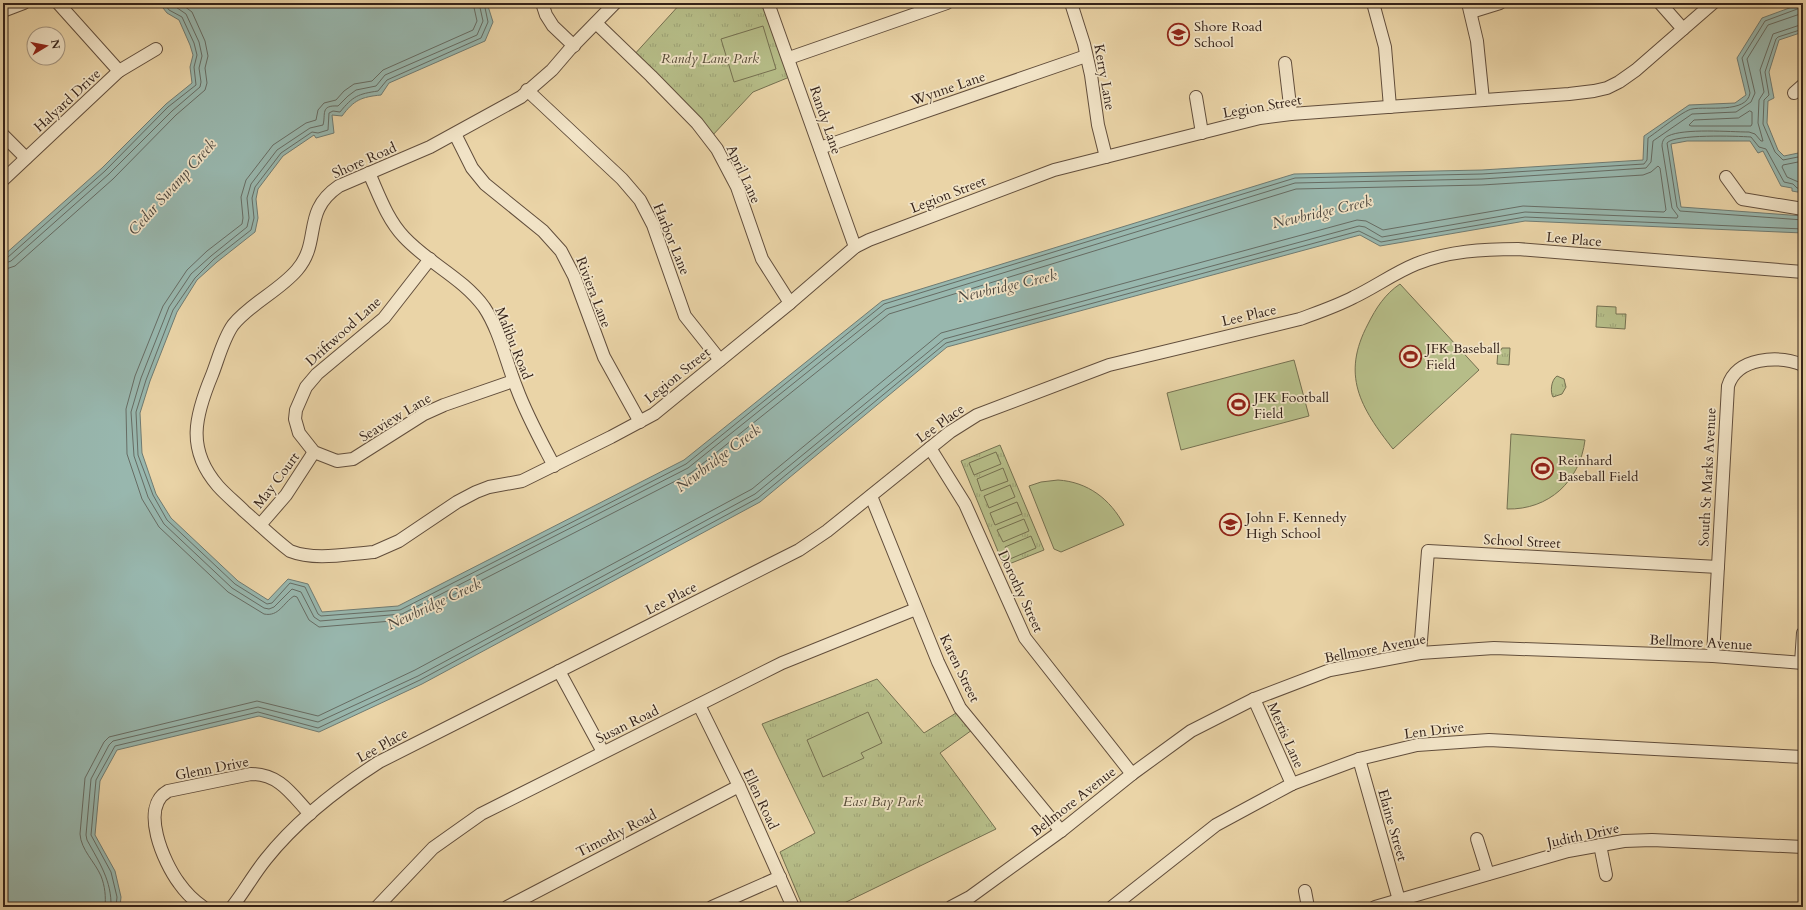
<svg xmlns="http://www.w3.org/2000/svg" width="1806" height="910" font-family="Cardo,serif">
	<defs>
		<pattern id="grass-tufts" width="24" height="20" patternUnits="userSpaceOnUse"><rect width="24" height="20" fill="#b6bd88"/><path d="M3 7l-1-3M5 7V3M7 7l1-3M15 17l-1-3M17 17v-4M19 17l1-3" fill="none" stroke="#9da275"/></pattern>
	</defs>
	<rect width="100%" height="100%" fill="#ead4a7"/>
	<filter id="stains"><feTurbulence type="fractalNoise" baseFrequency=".005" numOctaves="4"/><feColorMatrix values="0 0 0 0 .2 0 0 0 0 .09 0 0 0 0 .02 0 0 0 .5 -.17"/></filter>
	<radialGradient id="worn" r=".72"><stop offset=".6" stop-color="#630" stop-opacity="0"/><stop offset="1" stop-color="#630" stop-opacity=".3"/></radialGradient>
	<!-- grass -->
	<g fill="url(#grass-tufts)" stroke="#757050">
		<polygon points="681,3 765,3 792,76 753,92 711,137 633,56"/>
		<polygon points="1597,306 1616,307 1616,314 1626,314 1625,329 1596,327"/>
		<polygon points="1502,348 1510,348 1509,365 1497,364 1498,350 1501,350"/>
		<path d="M1557 376 1564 379 1566 387 1562 394 1553 397C1550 392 1551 380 1557 376Z"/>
		<polygon points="1000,445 1044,550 1004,566 961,461"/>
		<polygon points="877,679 924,733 956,713 972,730 940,753 996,829 836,907 803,907 780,852 815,833 762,724"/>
	</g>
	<!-- garden -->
	<g fill="#b6bd88" stroke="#757050">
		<polygon points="763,26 776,69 734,82 721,39"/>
		<path d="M1400 284 1479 370 1393 449C1360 407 1341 375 1368 324 1376 308 1385 294 1400 284Z"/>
		<polygon points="1294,360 1309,416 1181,450 1167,393"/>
		<path d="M1511 434 1585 440C1580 481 1549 510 1507 509Z"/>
		<polygon points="996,452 1001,464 974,475 969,463"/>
		<polygon points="1003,468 1008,481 981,491 977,479"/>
		<path d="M1058 480C1088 482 1110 499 1124 525L1061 552 1054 549 1029 486 1041 482Z"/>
		<polygon points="1010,485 1015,497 989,508 984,496"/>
		<polygon points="1017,502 1022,514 995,525 990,513"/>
		<polygon points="1024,519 1029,531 1003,542 997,530"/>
		<polygon points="1031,536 1036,548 1010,559 1005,547"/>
		<polygon points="868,712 882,743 861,753 864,758 823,777 807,740"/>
	</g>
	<!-- water -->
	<path fill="#98b7ae" stroke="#707b72" d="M159 3H487L493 22 485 41 389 83 381 95C361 97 354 100 342 116L332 115 334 133 316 138 314 135 283 156 258 189 256 199 258 218 255 232 217 262 197 280 177 312 150 381 140 413 142 453 156 494 171 518 238 581 268 600 288 579 308 584 322 612 398 606 684 460 882 301 1294 174 1482 170 1643 160 1644 136 1689 105 1735 103 1746 95 1737 58 1762 18 1803 3V32L1779 40 1769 72 1774 98 1768 101 1767 123 1778 150 1784 156 1803 152V193L1792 191V188L1781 186 1763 151 1758 153 1750 141H1687L1671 144 1681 207 1803 216V233L1525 221 1380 246 1360 235 947 347 760 502 422 684 319 732 259 716 117 750 100 781 95 835 115 871 121 897 120 907H3V256L102 168 166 104 192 83 190 67 193 55 190 45 179 20 167 13Z"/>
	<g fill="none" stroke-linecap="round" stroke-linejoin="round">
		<!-- shore -->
		<g stroke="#666c64" stroke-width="1">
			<path d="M479 3 483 21 477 35 385 75 376 86 356 90 348 96 338 106C320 105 326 114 323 125L310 128 277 150 251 184 247 198 249 218 247 227 211 256 191 274 169 307 141 378 131 412 134 456 148 497 164 524 232 588 264 608 269 609 274 607 292 589 301 592 314 617 320 621 402 614 688 468 886 309 1295 183 1482 179 1646 168 1651 162 1653 141 1692 114 1736 112 1751 102 1755 93 1747 59 1768 25 1803 13"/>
			<path d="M484 3 488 22 481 38 387 80 378 91C358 94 353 96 340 112L333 111 329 113 328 130 318 133 312 132 281 153 255 187 252 198 254 218 251 230 214 259 195 278 173 310 146 380 136 412 138 455 153 495 167 520 235 584 267 604 272 603 290 583 305 587 318 614 321 616 400 610 686 464 884 304 1295 178 1482 174 1644 164 1647 160 1648 138C1657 132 1684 110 1692 109 1706 106 1747 114 1750 93L1742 58 1765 21 1800 8 1803 3"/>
			<polyline points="1803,29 1778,37 1776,39 1765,72 1769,95 1764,100 1763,124 1775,152 1783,160 1803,156"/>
			<polygon points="1750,111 1752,112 1752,124 1751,126 1691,126 1689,125 1694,120 1738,118"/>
			<polyline points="1803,161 1783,165 1782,167 1787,177 1803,184"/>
			<path d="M1803 189 1797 188 1793 184 1784 182 1766 149 1759 147 1751 137C1737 136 1674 134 1667 143L1677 207 1680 211 1803 220"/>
			<polyline points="3,259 7,258 105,171 168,107 196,85 194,67 197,55 194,43 182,17 169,10 164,3"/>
			<polyline points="3,264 11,261 109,174 172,111 200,87 201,82 199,68 202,56 199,42 186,14 170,3"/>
			<polyline points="3,270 15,266 113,179 176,115 205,90 207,83 205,68 208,56 205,41 192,12 180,3"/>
			<path d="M105 907C106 897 105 886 101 876 95 862 81 850 80 834L85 778 104 742 109 737 257 701 318 716 415 670 752 489 941 333 1357 220 1366 221 1383 230 1523 206 1664 212 1666 210 1660 168 1658 166 1651 172 1643 175 1482 185 1296 189 889 314 691 473 404 620 319 627 309 620 297 597 294 596C283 603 279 617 264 614L228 592 159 527 142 499 127 454 126 409 135 376 163 306 187 270 207 251 242 224 243 218 241 197 246 180 273 145 306 123 316 120 318 110 324 103 336 100 344 91 354 84 372 81 383 70 473 30 477 21 473 3"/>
			<path d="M111 907C112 881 99 862 87 840L86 835 91 779 109 745 113 741 258 707 318 722 418 676 755 494 944 339 1359 226 1365 227 1382 237 1525 212 1677 218 1678 216 1672 208 1662 146C1662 141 1664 138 1668 136 1684 128 1730 132 1749 132L1755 134 1761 141H1763L1758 123 1759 100 1764 92 1760 70 1773 34 1803 24"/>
			<polyline points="116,907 117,897 111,872 91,835 96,780 115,746 258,712 318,728 420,680 758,498 946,343 1359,231 1381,242 1525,217 1803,229"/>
		</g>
		<defs>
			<g id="minor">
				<polyline points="58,3 119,71"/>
				<polyline points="542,3 546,15 553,26 574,46"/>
				<path d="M615 3 570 49 552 70 521 97 430 147 339 186C301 212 322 241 297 270 279 291 251 303 233 325 223 339 218 360 212 375 195 416 186 449 218 486 226 495 236 503 244 511 259 524 274 539 290 551 315 561 347 554 374 552L399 541 457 502 476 492 489 487 522 481 611 437 654 414 790 303 855 247 869 240 1054 170 1260 118 1291 114 1569 94 1594 91 1607 88 1619 82 1636 70 1713 3"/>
				<polyline points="768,3 855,247"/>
				<polyline points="1071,3 1084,44 1091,75 1098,125 1106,157"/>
				<polyline points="1373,3 1385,47 1390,107"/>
				<polyline points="1468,3 1477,41 1483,100"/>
				<polyline points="1660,3 1683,29"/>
				<polyline points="3,11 24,3"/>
				<polyline points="1471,12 1500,3"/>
				<polyline points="596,23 651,76 697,123 717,149 737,187 762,259 790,303"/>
				<polyline points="789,58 947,3"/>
				<polyline points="1285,63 1291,114"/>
				<polyline points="527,90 622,179 640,200 653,225 685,316 720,360"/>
				<polyline points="1794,93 1803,85"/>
				<polyline points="1196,97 1202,133"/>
				<polyline points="455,134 472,168 485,184 543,231 561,251 574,276 604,357 640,422"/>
				<polyline points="3,135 26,158"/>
				<polyline points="820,148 1086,56"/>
				<path d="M369 173C379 195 387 219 404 237 428 263 463 278 484 307 500 331 506 362 517 389 527 416 541 441 554 466"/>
				<polyline points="1726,177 1742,199 1803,209"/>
				<polyline points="3,180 119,71 156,49"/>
				<polyline points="430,259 384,318 317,374 306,387 296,410 295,419 299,433 314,452 337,461 353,459 424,414 444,405 513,381"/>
				<polyline points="930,448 965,504 1025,638 1132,774"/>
				<polyline points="871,496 938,662 960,708 1061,831"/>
				<polyline points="260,525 286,495 314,452"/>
				<polyline points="1420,653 1428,551 1718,567"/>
				<path d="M1713 656 1728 386C1737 357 1778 355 1803 365"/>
				<polyline points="1801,663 1803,633"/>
				<polyline points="559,671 603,752"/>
				<polyline points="1254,699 1292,784"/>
				<polyline points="699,705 739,786 793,907"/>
				<polyline points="1359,759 1399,900"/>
				<polyline points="1477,839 1488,874"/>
				<polyline points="1600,845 1606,875"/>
				<polyline points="1305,891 1308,907"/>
				<path d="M203 907C193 900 186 893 179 883 164 863 139 807 168 791L251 774C280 774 292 795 310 814"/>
				<path d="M232 907C244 892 253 875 266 859 297 820 337 789 379 762L799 550 827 531 950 432 977 415 1109 365 1300 319C1319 312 1337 306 1354 297 1375 287 1394 273 1416 264 1448 251 1483 249 1518 249L1803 272"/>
				<polyline points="377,907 433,848 481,814 782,663 916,609"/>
				<polyline points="507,907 739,786"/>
				<polyline points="712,907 780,877"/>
				<polyline points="951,907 970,897 1061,831 1132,774 1191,731 1254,699 1330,670 1420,653 1494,648 1713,656 1803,663"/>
				<polyline points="1112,907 1216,825 1292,784 1359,759 1417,745 1489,740 1803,757"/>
				<polyline points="1375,907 1568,851 1624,841 1652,840 1803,847"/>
			</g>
		</defs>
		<!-- minor casing -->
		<use href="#minor" stroke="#624e3c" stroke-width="14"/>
		<!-- minor -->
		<use href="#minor" stroke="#f1e3c6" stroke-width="12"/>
	</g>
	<!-- icons -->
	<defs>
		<symbol id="school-ring" viewBox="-11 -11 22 22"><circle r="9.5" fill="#f1e3c6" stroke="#8f2418" stroke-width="1.5"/><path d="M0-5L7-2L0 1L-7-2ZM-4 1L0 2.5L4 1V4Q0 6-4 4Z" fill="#8f2418"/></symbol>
		<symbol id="stadium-ring" viewBox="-11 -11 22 22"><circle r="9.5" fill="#f1e3c6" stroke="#8f2418" stroke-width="1.5"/><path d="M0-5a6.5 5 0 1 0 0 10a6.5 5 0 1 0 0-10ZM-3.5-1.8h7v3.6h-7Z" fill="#8f2418"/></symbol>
	</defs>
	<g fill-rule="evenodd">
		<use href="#school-ring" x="1166" y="22" width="25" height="25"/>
		<use href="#stadium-ring" x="1398" y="344" width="25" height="25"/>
		<use href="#stadium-ring" x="1226" y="392" width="25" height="25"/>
		<use href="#stadium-ring" x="1530" y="456" width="25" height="25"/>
		<use href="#school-ring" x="1218" y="512" width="25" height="25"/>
	</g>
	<g text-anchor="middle" stroke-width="3.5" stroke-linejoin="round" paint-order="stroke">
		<!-- poi labels -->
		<g font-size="14" fill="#342219" stroke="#f1e3c6" text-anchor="start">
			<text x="1194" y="31">Shore Road<tspan x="1194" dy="16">School</tspan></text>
			<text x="1426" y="353">JFK Baseball<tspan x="1426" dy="16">Field</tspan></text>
			<text x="1254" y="402">JFK Football<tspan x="1254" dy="16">Field</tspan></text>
			<text x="1558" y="465">Reinhard<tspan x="1558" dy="16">Baseball Field</tspan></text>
			<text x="1246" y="522">John F. Kennedy<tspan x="1246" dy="16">High School</tspan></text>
		</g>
		<!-- park labels -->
		<g font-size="14" font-style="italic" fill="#544935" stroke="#f1e3c6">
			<text x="710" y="63">Randy Lane Park</text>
			<text x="883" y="806">East Bay Park</text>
		</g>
		<!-- street labels -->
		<g font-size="14" fill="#342219" stroke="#f1e3c6">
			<text transform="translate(1105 77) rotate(80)" y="5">Kerry Lane</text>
			<text transform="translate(948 88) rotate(-19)" y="5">Wynne Lane</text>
			<text transform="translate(67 100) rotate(-43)" y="5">Halyard Drive</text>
			<text transform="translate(1262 106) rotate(-10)" y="5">Legion Street</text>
			<text transform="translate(826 120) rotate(71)" y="5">Randy Lane</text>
			<text transform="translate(364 160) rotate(-24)" y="5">Shore Road</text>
			<text transform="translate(744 174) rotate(65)" y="5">April Lane</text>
			<text transform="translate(948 194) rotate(-21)" y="5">Legion Street</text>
			<text transform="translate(672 239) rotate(68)" y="5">Harbor Lane</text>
			<text transform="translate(1574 239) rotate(5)" y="5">Lee Place</text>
			<text transform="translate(594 292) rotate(69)" y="5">Riviera Lane</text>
			<text transform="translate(1249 315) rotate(-13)" y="5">Lee Place</text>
			<text transform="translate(343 331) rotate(-42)" y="5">Driftwood Lane</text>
			<text transform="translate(514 343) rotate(68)" y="5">Malibu Road</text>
			<text transform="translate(677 375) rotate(-39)" y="5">Legion Street</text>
			<text transform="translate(395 417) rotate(-31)" y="5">Seaview Lane</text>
			<text transform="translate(940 423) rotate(-36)" y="5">Lee Place</text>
			<text transform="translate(1707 477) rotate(-87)" y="5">South St Marks Avenue</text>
			<text transform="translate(276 480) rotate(-53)" y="5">May Court</text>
			<text transform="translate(1522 541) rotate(3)" y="5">School Street</text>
			<text transform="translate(1021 591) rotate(65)" y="5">Dorothy Street</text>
			<text transform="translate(671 598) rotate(-27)" y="5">Lee Place</text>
			<text transform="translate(1701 642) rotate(3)" y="5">Bellmore Avenue</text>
			<text transform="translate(1375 648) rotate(-11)" y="5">Bellmore Avenue</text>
			<text transform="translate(960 668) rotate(64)" y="5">Karen Street</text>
			<text transform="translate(627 724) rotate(-26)" y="5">Susan Road</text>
			<text transform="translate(1434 730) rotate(-7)" y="5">Len Drive</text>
			<text transform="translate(1286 735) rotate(66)" y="5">Mertis Lane</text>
			<text transform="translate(382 745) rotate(-29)" y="5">Lee Place</text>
			<text transform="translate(212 768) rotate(-11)" y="5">Glenn Drive</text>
			<text transform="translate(761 799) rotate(65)" y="5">Ellen Road</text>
			<text transform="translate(1073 801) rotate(-38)" y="5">Bellmore Avenue</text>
			<text transform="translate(1393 825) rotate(74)" y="5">Elaine Street</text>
			<text transform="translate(616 833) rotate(-27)" y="5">Timothy Road</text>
			<text transform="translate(1583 835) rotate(-12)" y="5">Judith Drive</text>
		</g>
		<!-- water labels -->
		<g font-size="15" font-style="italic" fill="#4d473e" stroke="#f1e3c6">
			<text transform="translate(172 187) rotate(-48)" y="5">Cedar Swamp Creek</text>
			<text transform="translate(1322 212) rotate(-13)" y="5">Newbridge Creek</text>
			<text transform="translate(1007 286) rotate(-13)" y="5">Newbridge Creek</text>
			<text transform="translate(718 458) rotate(-37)" y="5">Newbridge Creek</text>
			<text transform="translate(434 604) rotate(-25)" y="5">Newbridge Creek</text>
		</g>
	</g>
	<!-- margin -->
	<rect width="1806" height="910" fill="none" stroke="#ead4a7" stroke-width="16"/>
	<rect x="4" y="4" width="1798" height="902" fill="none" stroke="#342219" stroke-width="2"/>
	<rect x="8" y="8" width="1790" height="894" fill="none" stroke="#342219"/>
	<!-- north arrow -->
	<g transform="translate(46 46) rotate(80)"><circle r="19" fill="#f1e3c6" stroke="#a59681"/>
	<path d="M0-3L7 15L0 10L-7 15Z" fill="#8f2418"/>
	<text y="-6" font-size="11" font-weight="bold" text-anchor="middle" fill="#342219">N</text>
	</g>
	<rect width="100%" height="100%" filter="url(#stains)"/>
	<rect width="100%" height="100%" fill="url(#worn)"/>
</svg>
